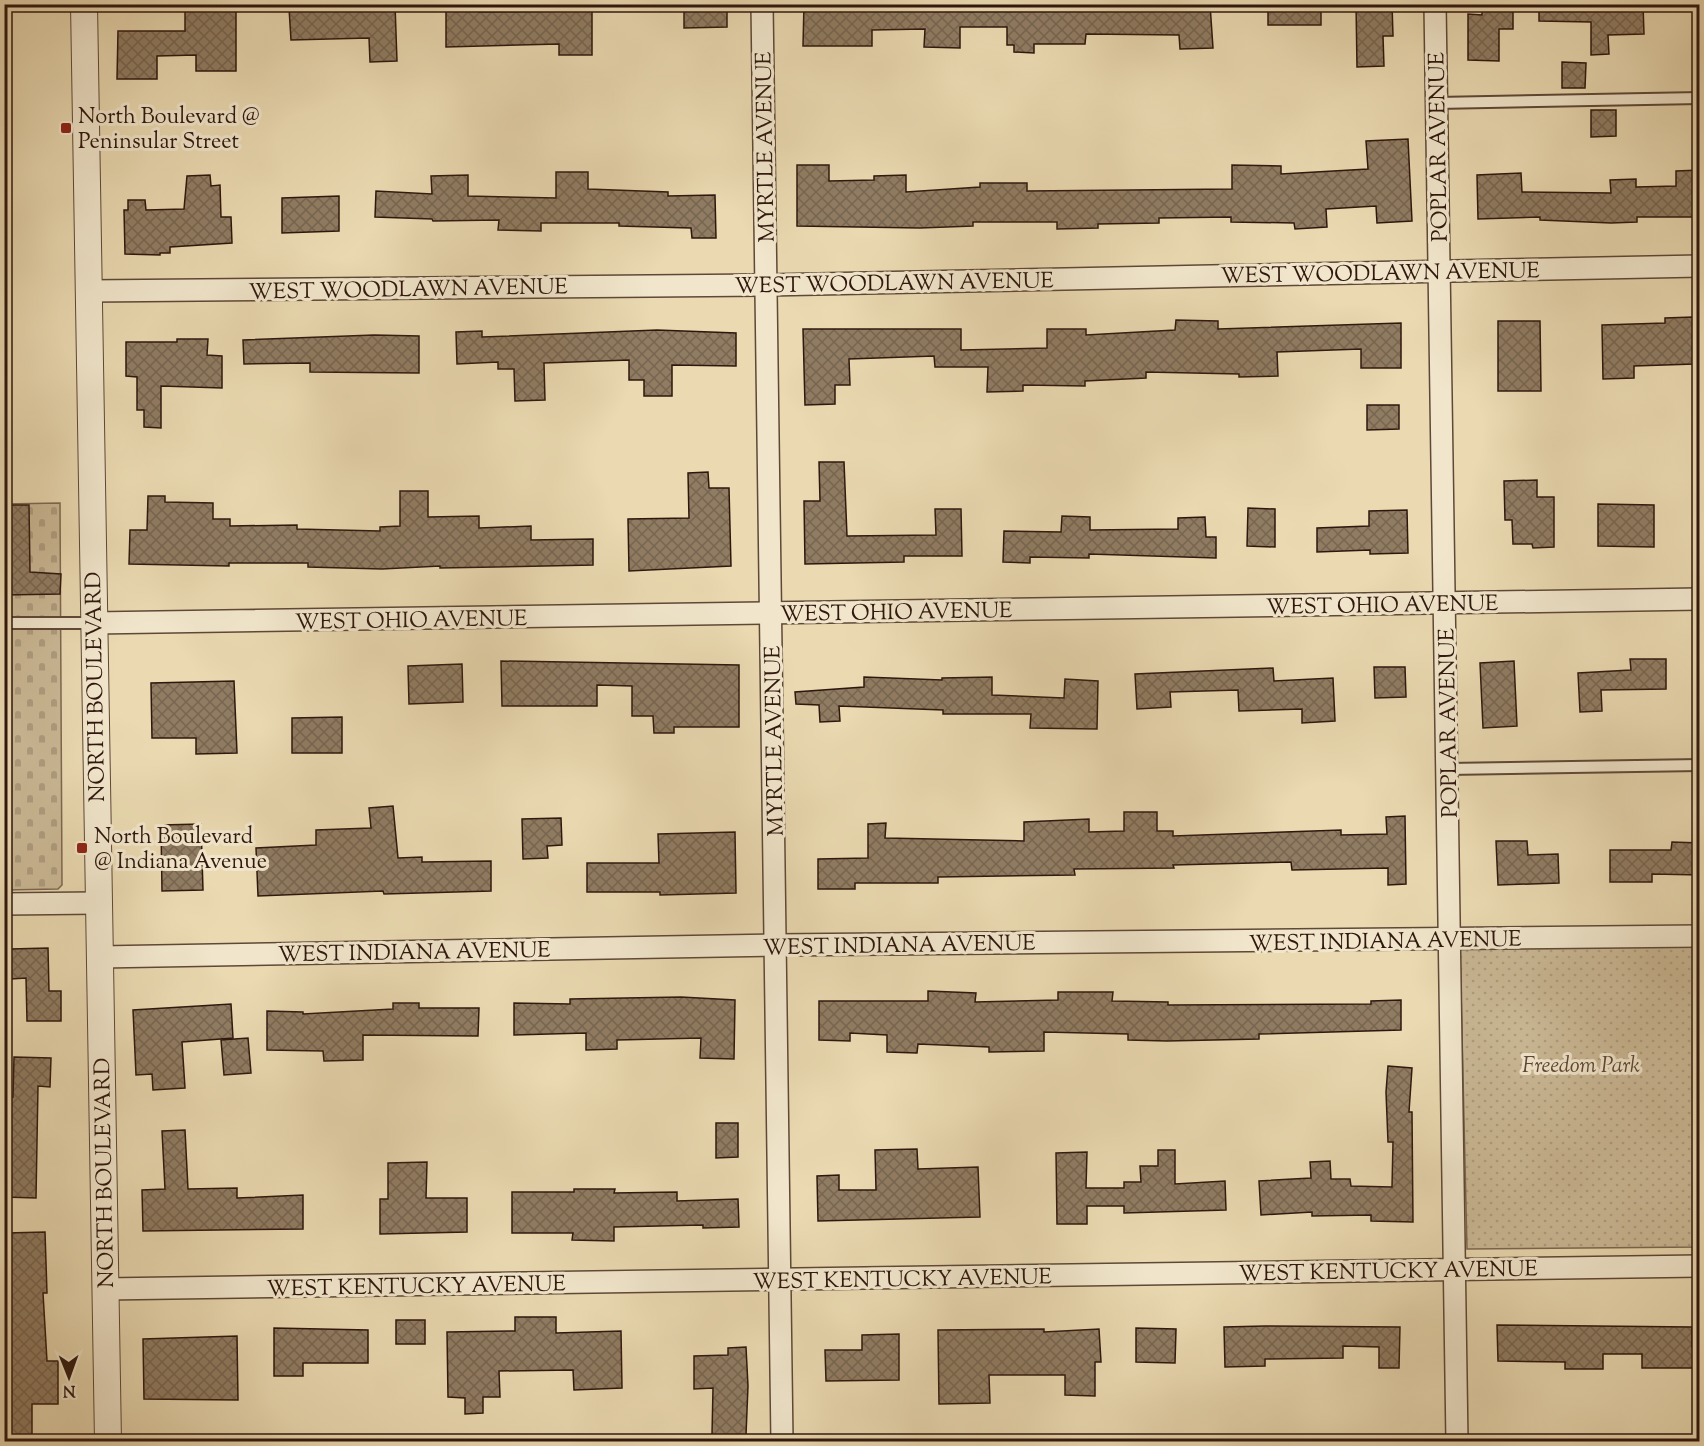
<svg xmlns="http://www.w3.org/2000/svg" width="1704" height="1446" font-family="'Sorts Mill Goudy',serif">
	<defs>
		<pattern id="grass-dots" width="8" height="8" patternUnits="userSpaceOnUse" patternTransform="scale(1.5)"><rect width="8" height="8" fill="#cab895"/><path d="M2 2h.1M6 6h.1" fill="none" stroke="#ae9d7f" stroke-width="1.8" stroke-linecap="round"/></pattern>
		<pattern id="cemetery-stones" width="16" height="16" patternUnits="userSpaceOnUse" patternTransform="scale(1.5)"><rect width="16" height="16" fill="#cab895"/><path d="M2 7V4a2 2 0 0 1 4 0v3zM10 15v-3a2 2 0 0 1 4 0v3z" fill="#ae9d7f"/></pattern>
		<pattern id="building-cross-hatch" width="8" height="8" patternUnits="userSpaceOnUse" patternTransform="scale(1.5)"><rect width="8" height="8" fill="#907c63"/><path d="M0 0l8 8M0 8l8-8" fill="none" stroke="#766550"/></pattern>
	</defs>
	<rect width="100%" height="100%" fill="#ead9b1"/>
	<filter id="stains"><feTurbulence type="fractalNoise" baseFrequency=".00333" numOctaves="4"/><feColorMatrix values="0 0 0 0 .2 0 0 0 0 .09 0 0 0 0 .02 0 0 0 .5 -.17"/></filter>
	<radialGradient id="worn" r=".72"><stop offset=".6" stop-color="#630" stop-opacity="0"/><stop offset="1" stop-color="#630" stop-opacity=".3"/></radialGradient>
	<!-- grass -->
	<polygon fill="url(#grass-dots)" stroke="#7c6852" stroke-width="1.5" points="1699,944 1699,1247 1467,1249 1460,947"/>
	<!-- cemetery -->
	<polygon fill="url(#cemetery-stones)" stroke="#7c6852" stroke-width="1.5" points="60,503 62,885 58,889 5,890 4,504"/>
	<!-- building -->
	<g fill="url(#building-cross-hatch)" stroke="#2f170e" stroke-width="1.5">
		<polygon points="395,4 397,61 370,62 369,38 291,40 289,8"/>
		<polygon points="446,4 479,4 479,12 559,11 558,4 592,4 592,55 559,55 559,44 446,47"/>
		<polygon points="684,4 727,4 727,27 684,28"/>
		<polygon points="804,4 1210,4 1213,48 1180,49 1179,35 1086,34 1085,44 1034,44 1034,53 1014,52 1014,45 1007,45 1007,27 960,27 960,48 924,47 925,29 872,30 872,46 803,46"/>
		<rect x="1268" y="4" width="53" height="21"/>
		<polygon points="1356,4 1392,4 1393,36 1383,36 1384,66 1357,67"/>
		<polygon points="1482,4 1513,4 1513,29 1499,29 1499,61 1468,60 1468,14 1482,15"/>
		<polygon points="1539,4 1643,4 1644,34 1608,35 1609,54 1591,55 1591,22 1539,21"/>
		<polygon points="185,10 236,10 236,71 196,71 196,55 157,56 157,79 117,79 118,31 185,31"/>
		<polygon points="1562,62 1586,63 1585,88 1562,88"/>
		<polygon points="1591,110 1616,110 1616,136 1591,137"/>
		<polygon points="1408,139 1412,221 1377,223 1376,206 1326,209 1327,227 1295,229 1294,223 1231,222 1231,217 1159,218 1159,223 1098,224 1098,228 1057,229 1057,222 973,222 973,226 920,228 797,226 797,165 829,165 829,181 874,180 874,176 906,175 906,192 980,187 980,183 1027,183 1027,191 1232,189 1232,165 1281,166 1281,174 1368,169 1366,141"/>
		<polygon points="1700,170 1700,217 1637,217 1637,222 1611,223 1540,220 1540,217 1478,219 1477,175 1521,173 1522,192 1611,193 1610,180 1636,179 1636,187 1676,186 1676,171"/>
		<polygon points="556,172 588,172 588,189 668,192 668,196 715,195 716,238 692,238 691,228 619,226 619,223 541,223 541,231 498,230 499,220 433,221 432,219 375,217 376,191 432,194 431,176 468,175 468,196 556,198"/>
		<polygon points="210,175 211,186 220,185 221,217 231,217 232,243 170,247 170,253 160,253 160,255 125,254 124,210 128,210 128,200 145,200 146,210 184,209 187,176"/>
		<polygon points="339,196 339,231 282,233 282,198"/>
		<polygon points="1693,317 1694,364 1634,366 1634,378 1603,379 1602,325 1665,323 1665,318"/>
		<polygon points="1176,320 1218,321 1218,329 1401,323 1401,368 1361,368 1361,349 1277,352 1278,376 1239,377 1239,374 1146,372 1146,378 1085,381 1085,386 1023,385 1023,391 987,392 988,367 935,367 934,356 849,359 850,385 835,385 835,404 805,405 803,329 961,329 961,350 1047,348 1047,329 1086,329 1086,335 1175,330"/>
		<polygon points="1498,321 1540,321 1541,391 1498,391"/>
		<polygon points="657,330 736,333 736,366 672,365 672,396 644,396 644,380 629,380 629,360 544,363 545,400 515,401 514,369 498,369 498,362 457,364 456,332 482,331 482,337"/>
		<polygon points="374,335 419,336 419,373 310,372 310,363 244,364 243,340"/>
		<polygon points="177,339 208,339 207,355 222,356 222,388 161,386 161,428 144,427 144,410 137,410 137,377 126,376 126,342 177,342"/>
		<polygon points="1367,405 1399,405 1399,429 1367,430"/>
		<polygon points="819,462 844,462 847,536 936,535 935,509 961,509 962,556 904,556 904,562 805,564 804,501 820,501"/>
		<polygon points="708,472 709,488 729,488 731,566 629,571 628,519 689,518 688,473"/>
		<polygon points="1537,480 1537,497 1554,497 1554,547 1533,548 1532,544 1513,544 1512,520 1505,520 1504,481"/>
		<polygon points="400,491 428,491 428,517 479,516 479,528 531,526 531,540 593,539 593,565 440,568 440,566 382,569 308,567 308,563 229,563 229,566 129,564 130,530 147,530 148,496 165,496 165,502 213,503 213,519 230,519 230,526 297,525 297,529 380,531 380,527 400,526"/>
		<polygon points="1598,504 1654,505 1654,547 1598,546"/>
		<polygon points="4,505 29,505 30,572 61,574 60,594 4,595"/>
		<polygon points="1248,508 1275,509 1275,547 1247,546"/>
		<polygon points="1407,510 1408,553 1370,554 1370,550 1317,552 1317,528 1369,526 1369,511"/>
		<polygon points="1062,516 1090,517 1090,530 1178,529 1178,518 1205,517 1206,537 1216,537 1216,558 1089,554 1089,558 1030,557 1030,563 1003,562 1004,531 1061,532"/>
		<polygon points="1630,659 1666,659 1666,689 1601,690 1602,711 1580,712 1578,673 1631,670"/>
		<polygon points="501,661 739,665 739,727 674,727 674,733 654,733 653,716 632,716 632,686 597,685 597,706 502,706"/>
		<polygon points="1514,661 1517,726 1483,728 1480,663"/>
		<polygon points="462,664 463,702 409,704 408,666"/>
		<polygon points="1374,667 1405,667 1406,697 1375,698"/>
		<polygon points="1273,668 1274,681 1333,678 1335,721 1302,723 1302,709 1239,711 1238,690 1170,692 1171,707 1137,709 1135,674"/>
		<polygon points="864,677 942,680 942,678 992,677 992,695 1064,698 1065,679 1098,681 1097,729 1030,728 1031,714 943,714 943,710 839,706 840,721 820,722 819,705 796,704 795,692 864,687"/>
		<polygon points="234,681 237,753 196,754 196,738 152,738 151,683"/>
		<polygon points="342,717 342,753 292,753 292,718"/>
		<polygon points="393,806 398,858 422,857 422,862 491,861 491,891 384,894 383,891 258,896 256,848 316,845 316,830 371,828 369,808"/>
		<polygon points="1124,812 1157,812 1157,831 1173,831 1173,836 1341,830 1341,835 1387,834 1386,817 1405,816 1406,884 1388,885 1388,868 1292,870 1291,862 1173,865 1174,868 1074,869 1075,875 938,877 938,883 855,883 855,889 818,889 818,859 868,858 868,824 886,823 885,838 1024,841 1024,822 1089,819 1089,832 1124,831"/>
		<polygon points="561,818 562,845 547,846 548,858 523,859 522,819"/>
		<polygon points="201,824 203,890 162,891 161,825"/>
		<polygon points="735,832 736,893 660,895 660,892 587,892 587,863 659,863 658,834"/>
		<polygon points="1496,841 1527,841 1528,855 1558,854 1559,883 1498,885"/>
		<polygon points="1672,842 1700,843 1700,875 1652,874 1652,882 1610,882 1610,850 1671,850"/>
		<polygon points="48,948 49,991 61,991 61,1021 27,1021 26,978 11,979 11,949"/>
		<polygon points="928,991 976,993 975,1002 1058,1000 1058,992 1113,992 1112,1001 1168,1002 1168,1005 1371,1004 1371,1001 1401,1000 1401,1030 1259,1034 1259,1039 1167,1041 1128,1040 1128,1034 1044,1032 1044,1051 989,1052 989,1047 918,1044 917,1053 887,1052 887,1035 850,1033 850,1041 819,1040 819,1001 928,1001"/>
		<polygon points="681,997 735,1000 734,1059 700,1058 701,1038 617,1040 617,1049 586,1050 586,1033 514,1035 514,1003 570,1004 570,999"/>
		<polygon points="393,1003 419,1003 419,1008 479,1008 478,1036 363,1035 363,1060 324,1061 323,1051 267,1050 267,1011 303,1012 303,1014 393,1009"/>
		<polygon points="231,1004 233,1038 182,1042 185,1088 153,1090 152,1074 136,1075 133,1010"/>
		<polygon points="248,1038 251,1073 224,1075 221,1040"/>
		<polygon points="14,1057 51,1058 50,1087 38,1086 36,1198 4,1197 4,1161 7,1161 6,1098 13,1097"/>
		<polygon points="1388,1066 1412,1068 1409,1112 1412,1112 1413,1222 1371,1221 1371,1215 1312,1216 1312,1212 1261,1215 1259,1181 1311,1178 1310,1162 1330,1161 1331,1179 1350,1179 1351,1186 1392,1187 1393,1142 1388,1142 1386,1092"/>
		<polygon points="716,1123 738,1123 738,1157 716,1158"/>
		<polygon points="185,1130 188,1189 237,1188 237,1198 303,1195 303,1229 143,1231 142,1190 165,1189 162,1131"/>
		<polygon points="917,1149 918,1169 978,1167 980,1217 818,1221 817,1176 839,1175 839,1190 876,1190 875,1150"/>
		<polygon points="1158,1150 1175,1150 1175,1184 1225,1181 1226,1210 1124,1213 1124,1206 1087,1206 1087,1224 1057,1224 1056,1153 1087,1152 1086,1188 1124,1188 1124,1182 1141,1182 1140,1166 1158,1166"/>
		<polygon points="427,1162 426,1198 467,1198 467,1232 380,1234 380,1199 388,1199 388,1163"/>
		<polygon points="574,1189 615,1189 614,1193 677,1192 677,1201 738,1199 739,1227 703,1228 703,1225 614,1227 614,1241 572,1240 573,1233 512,1233 512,1192 574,1192"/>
		<polygon points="45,1232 47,1293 43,1293 47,1361 58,1361 58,1404 32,1404 32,1442 4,1442 4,1319 10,1319 7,1233"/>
		<polygon points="515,1317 556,1317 556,1333 621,1331 622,1388 574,1390 573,1370 499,1371 500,1397 483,1397 483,1413 465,1414 465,1398 448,1397 447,1332 515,1331"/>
		<rect x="396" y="1320" width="29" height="24"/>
		<polygon points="1497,1325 1692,1327 1692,1347 1700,1347 1700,1368 1642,1368 1642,1354 1603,1354 1603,1369 1565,1369 1565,1362 1498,1361"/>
		<polygon points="1265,1326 1400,1327 1399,1368 1379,1368 1379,1347 1343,1346 1343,1358 1265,1359 1265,1366 1225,1367 1224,1327"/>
		<polygon points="274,1328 368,1330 368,1363 303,1363 303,1376 274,1376"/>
		<polygon points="1136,1328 1176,1329 1175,1363 1136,1362"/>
		<polygon points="1044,1329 1044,1332 1099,1329 1101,1362 1095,1362 1095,1396 1065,1395 1065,1375 989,1375 990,1403 939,1404 938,1330"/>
		<polygon points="899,1334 899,1380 826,1381 825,1350 862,1350 862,1335"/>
		<polygon points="237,1336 238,1400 144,1399 143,1339"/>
		<polygon points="746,1347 748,1386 746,1435 712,1435 713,1388 694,1389 694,1356 728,1355 728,1348"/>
	</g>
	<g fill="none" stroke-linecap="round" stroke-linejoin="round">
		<defs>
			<g id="service">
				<polyline points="1437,103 1700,98"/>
				<polyline points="4,623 93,623"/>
				<polyline points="1448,769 1700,765"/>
			</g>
			<g id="minor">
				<polyline points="762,4 782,1442"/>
				<polyline points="1435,4 1457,1442"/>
				<polyline points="89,291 767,285 1700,266"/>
				<polyline points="93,623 1700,599"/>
				<polyline points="4,904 97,903"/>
				<polyline points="100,957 776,945 1700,936"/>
				<polyline points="105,1289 1700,1266"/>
			</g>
			<polyline id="tertiary" points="84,4 108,1442"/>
		</defs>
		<!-- service casing -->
		<use href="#service" stroke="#5e4837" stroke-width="14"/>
		<!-- minor casing -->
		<use href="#minor" stroke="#5e4837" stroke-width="24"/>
		<!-- tertiary casing -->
		<use href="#tertiary" stroke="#5e4837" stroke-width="28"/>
		<!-- service -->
		<use href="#service" stroke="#f1e6cc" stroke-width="10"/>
		<!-- minor -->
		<use href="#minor" stroke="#f1e6cc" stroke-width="21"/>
		<!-- tertiary -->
		<use href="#tertiary" stroke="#f1e6cc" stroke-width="26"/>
	</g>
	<!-- markers -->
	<g fill="#8f2418" stroke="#f1e6cc" stroke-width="2">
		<rect x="60" y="122" width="12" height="12" rx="3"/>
		<rect x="76" y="842" width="12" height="12" rx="3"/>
	</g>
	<g text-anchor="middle" stroke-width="6" stroke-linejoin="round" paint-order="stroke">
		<!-- poi labels -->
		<g font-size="22" fill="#2f170e" stroke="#f1e6cc" text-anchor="start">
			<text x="78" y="123">North Boulevard @<tspan x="78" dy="25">Peninsular Street</tspan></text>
			<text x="94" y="843">North Boulevard<tspan x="94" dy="25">@ Indiana Avenue</tspan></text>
		</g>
		<!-- street labels -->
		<g font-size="22" fill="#2f170e" stroke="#f1e6cc">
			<text transform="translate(764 147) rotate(-91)" y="8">MYRTLE AVENUE</text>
			<text transform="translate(1437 147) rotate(-91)" y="8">POPLAR AVENUE</text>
			<text transform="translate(1380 272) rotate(-1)" y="8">WEST WOODLAWN AVENUE</text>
			<text transform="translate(894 282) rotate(-1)" y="8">WEST WOODLAWN AVENUE</text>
			<text transform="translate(408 288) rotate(-1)" y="8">WEST WOODLAWN AVENUE</text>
			<text transform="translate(1382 604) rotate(-1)" y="8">WEST OHIO AVENUE</text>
			<text transform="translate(896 611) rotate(-1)" y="8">WEST OHIO AVENUE</text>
			<text transform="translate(411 619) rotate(-1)" y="8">WEST OHIO AVENUE</text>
			<text transform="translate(94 687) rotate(-91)" y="8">NORTH BOULEVARD</text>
			<text transform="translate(1447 723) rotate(-91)" y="8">POPLAR AVENUE</text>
			<text transform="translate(773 741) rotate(-91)" y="8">MYRTLE AVENUE</text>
			<text transform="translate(1385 940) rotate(-1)" y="8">WEST INDIANA AVENUE</text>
			<text transform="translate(899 944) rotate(-1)" y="8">WEST INDIANA AVENUE</text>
			<text transform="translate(414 951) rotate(-1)" y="8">WEST INDIANA AVENUE</text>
			<text transform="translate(103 1173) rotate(-91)" y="8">NORTH BOULEVARD</text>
			<text transform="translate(1388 1270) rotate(-1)" y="8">WEST KENTUCKY AVENUE</text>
			<text transform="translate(902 1278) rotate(-1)" y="8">WEST KENTUCKY AVENUE</text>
			<text transform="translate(416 1285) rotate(-1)" y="8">WEST KENTUCKY AVENUE</text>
		</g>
		<!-- park labels -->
		<g font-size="22" font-style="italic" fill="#5e4736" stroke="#f1e6cc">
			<text x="1581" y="1072">Freedom Park</text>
		</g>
	</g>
	<!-- margin -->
	<rect width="1704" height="1446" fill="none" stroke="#ead9b1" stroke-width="24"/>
	<rect x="6" y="6" width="1692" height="1434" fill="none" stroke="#2f170e" stroke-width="3"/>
	<rect x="12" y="12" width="1680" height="1422" fill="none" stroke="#2f170e" stroke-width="1.5"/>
	<!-- north arrow -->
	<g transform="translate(69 1377) rotate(179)" stroke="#f1e6cc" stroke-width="4.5" paint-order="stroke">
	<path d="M0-4.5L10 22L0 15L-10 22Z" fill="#2f170e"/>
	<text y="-9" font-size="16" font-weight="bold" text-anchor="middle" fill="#2f170e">N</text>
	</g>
	<rect width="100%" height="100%" filter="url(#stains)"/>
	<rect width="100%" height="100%" fill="url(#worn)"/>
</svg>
